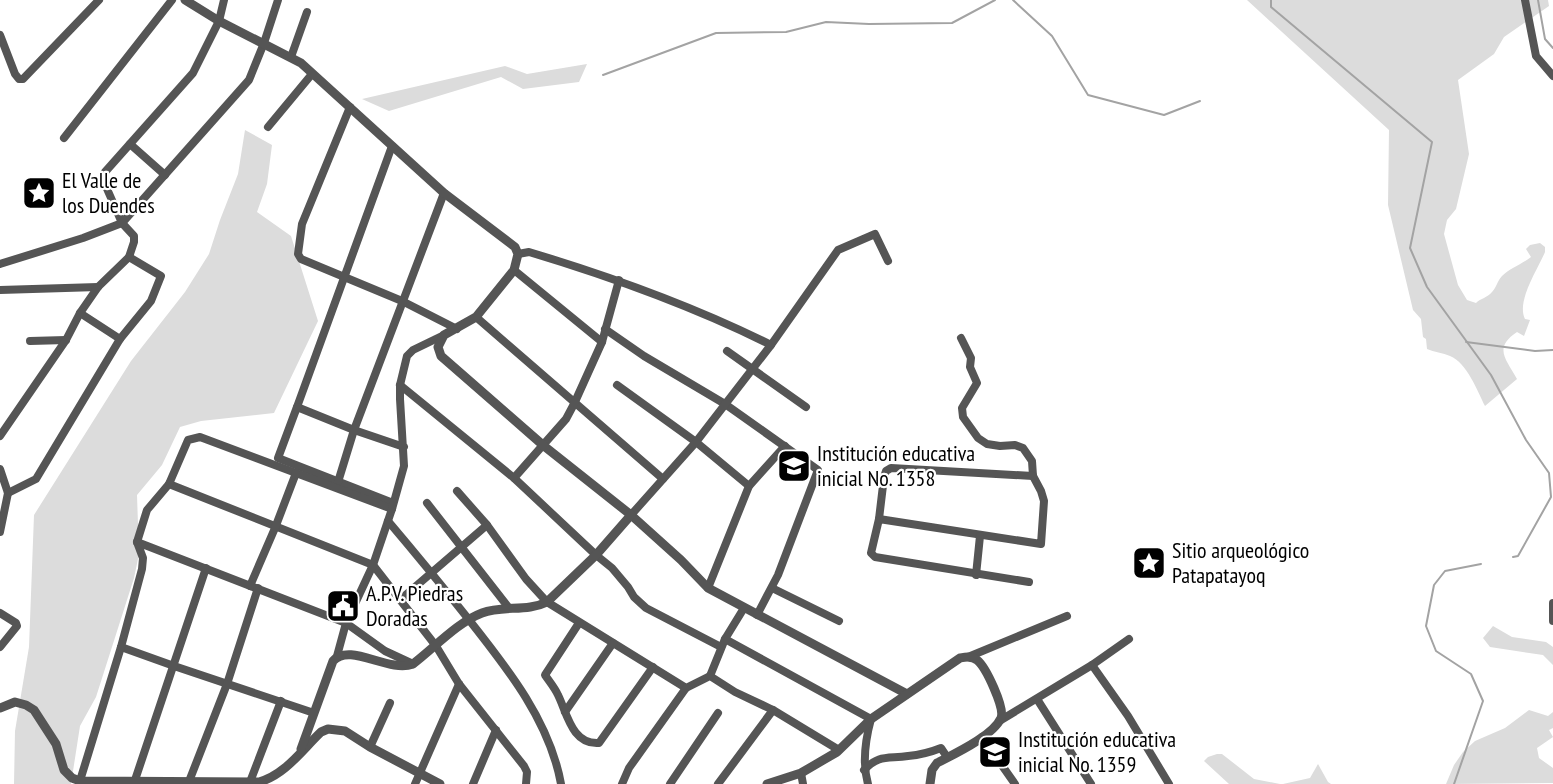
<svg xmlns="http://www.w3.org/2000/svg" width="1553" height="784" font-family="'PT Sans Narrow',sans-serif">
	<rect width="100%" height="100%" fill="#fff"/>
	<!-- green -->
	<g fill="#dcdcdc">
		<path d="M1247 0H1548L1549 6 1504 37 1494 54 1458 80 1469 154 1456 209 1447 220 1444 234 1458 285 1467 300 1476 303C1481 298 1487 298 1492 292 1497 287 1497 281 1502 276 1510 268 1522 264 1531 257L1526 249 1530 245 1540 243 1545 247V252C1538 269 1516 301 1525 319L1530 320 1524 336 1517 332C1493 348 1506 359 1517 379L1485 406C1477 390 1467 363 1450 356 1443 353 1434 352 1427 349L1426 339 1423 337 1421 319 1413 310 1388 205 1389 130Z"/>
		<polygon points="587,64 579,82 523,89 501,77 389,111 362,99 505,66 527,74"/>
		<polygon points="245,130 272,145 267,184 257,212 291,236 318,321 274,413 201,421 180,427 162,465 137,495 139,554 134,578 96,697 80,726 71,784 14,784 15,731 29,647 34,515 131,361 185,292 209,254 220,220 238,174"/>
		<polygon points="1493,626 1512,637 1546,642 1553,647 1553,665 1543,655 1490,647 1483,638"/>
		<polygon points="1529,710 1548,716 1553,712 1553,728 1549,730 1553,737 1537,748 1539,758 1553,768 1553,783 1446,784 1454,765 1463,752 1475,741 1505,728"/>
		<polygon points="1217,754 1222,754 1254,779 1280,784 1229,784 1204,761 1208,757"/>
		<polygon points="1318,764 1328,782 1331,784 1283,784 1310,778"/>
	</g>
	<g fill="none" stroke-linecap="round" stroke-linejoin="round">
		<!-- stream -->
		<g stroke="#a3a3a3" stroke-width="2">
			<polyline points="1013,0 1052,36 1088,95 1164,115 1200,101"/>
			<polyline points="1271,0 1271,7 1432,142 1410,248 1427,287 1491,375 1526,440 1549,473 1551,497 1518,556 1513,557"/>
			<polyline points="1538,0 1545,39 1553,48"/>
			<polyline points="603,75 716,33 786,32 826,22 869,24 952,23 995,0"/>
			<polyline points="1466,342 1535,351 1553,350"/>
			<polyline points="1454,784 1483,701 1471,674 1436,651 1426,626 1434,585 1445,571 1481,564"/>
		</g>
		<!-- minor -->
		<g stroke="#555" stroke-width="8">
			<polyline points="1525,0 1536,56 1553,76"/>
			<polyline points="0,35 15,74 19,79 23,79 99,0"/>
			<polyline points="291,57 307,12"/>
			<polyline points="350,107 302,224 298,254 301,259 402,301 457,329"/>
			<polyline points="268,127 312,74"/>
			<polyline points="64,138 172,0"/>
			<polyline points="130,144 165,175"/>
			<polyline points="392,146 297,407 354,430 404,447"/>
			<path d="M518 254 529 252C612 277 693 306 771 345"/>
			<polyline points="0,264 83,238 122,223 104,182 105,172 193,73 219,21 224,0"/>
			<polyline points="514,270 602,342"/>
			<polyline points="0,290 98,287"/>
			<polyline points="80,313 120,339"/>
			<polyline points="476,317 663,479"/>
			<polyline points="605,329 644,356 725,404 818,470 778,575 757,615"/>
			<polyline points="961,338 971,358 970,367 977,383 962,408 963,417 978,438 987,444 1000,446 1015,445 1023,448 1032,461 1033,476 1041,491 1044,501 1041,544 879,519 871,553 875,557 1029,582"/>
			<polyline points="30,341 66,340"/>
			<polyline points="727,351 806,407"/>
			<polyline points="400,385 514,478 596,555 612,568 628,587 634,597 646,608 721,647"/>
			<polyline points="617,385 696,442 749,486"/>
			<polyline points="297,407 278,458 393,503"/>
			<polyline points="0,436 66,340 80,313 98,287 129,257 134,242 134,236 122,223 249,80 264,43 278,0"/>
			<polyline points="0,469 8,493 0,532"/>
			<polyline points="514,478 566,419 574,404 602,342 619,280"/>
			<polyline points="338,482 354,430 444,193"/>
			<polyline points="169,484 373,565 436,646 459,684 524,766 527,772 526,784"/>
			<polyline points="457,491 487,525 526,579 547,602 686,688 710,676 735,692 773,710 839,750"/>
			<polyline points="8,493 36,479 120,339 151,301 161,276 129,257"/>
			<polyline points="427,503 509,608"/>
			<polyline points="631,515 696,442 771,345 838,250 875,234 888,261"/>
			<polyline points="879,519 884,477 886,471 891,468 1033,476"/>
			<path d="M388 521C416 554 443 587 470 621 508 669 550 722 561 784"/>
			<polyline points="137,542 147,510 169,484 188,440 200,437 392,509"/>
			<polyline points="976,575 980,536"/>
			<polyline points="250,586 275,528 296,473"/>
			<polyline points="708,588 749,486 785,446"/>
			<polyline points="772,588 839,621"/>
			<polyline points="401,599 487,525"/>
			<polyline points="1553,603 1553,621"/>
			<polyline points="0,613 16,623 17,626 0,647"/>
			<path d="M579 623 545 675C549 681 555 688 558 695 567 713 572 745 599 743L653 667"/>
			<path d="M725 639 871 719C865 741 862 763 868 784"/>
			<polyline points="121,647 174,666 314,713"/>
			<polyline points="337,656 346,623 373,565 392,509 404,466 400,399 400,385 407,356 413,350 444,335"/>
			<polyline points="968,657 1067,616"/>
			<polyline points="1092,665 1128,716 1169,784"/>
			<polyline points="710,676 725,639 744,608"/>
			<polyline points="1037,699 1091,784"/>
			<polyline points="565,712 613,643"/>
			<polyline points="1001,720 1092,665 1129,639"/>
			<polyline points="982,737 1015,784"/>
			<polyline points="370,747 390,703"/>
			<path d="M864 770C879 754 888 759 908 756 919 755 931 752 941 748L947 757"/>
			<polyline points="801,773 803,784"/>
			<polyline points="250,782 281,701"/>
			<polyline points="134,783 206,568"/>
			<polyline points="79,784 121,647 142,569 143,558 137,542 346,623 385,651 413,664"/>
			<polyline points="188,784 227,684 258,588"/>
			<polyline points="415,784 459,684"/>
			<polyline points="473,784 496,730"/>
			<polyline points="622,784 629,768 686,688"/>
			<polyline points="670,784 718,713"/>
			<polyline points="718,784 773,710"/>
		</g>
		<!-- tertiary -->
		<g stroke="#555" stroke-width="9">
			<polyline points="185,0 219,21 301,63 444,193 515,247 518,254 514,270 476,317 444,335 438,347 441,356 544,446 631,515 681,560 708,588 907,694"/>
			<path d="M0 708 15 702 26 705 34 710 56 744 64 770 72 778 80 781 259 782C285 775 302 750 321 732L328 729 345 731 370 747 440 784"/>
			<path d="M301 749 333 661C350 642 388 673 413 664 434 648 458 622 482 613 503 605 527 612 547 602L596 555 631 515"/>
			<path d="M767 784 801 773 837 752 871 719 960 658C966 657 971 656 977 660 986 667 1005 708 1001 718 993 736 954 754 937 763L932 770 930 784"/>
		</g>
	</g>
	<!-- icons -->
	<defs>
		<symbol id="sight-square" viewBox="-11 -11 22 22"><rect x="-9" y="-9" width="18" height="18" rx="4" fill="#000" stroke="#fff"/><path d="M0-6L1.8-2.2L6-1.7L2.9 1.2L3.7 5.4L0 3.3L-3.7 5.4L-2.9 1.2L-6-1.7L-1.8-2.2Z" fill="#fff"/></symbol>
		<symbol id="school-square" viewBox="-11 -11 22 22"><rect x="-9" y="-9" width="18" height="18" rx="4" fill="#000" stroke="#fff"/><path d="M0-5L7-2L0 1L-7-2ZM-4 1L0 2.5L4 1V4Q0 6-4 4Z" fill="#fff"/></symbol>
		<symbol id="civic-square" viewBox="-11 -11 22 22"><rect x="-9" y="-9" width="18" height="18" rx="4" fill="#000" stroke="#fff"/><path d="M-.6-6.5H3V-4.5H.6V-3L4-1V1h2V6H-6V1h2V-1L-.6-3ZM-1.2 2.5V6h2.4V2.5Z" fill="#fff"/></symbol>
	</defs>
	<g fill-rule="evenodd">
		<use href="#sight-square" x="20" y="174" width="38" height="38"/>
		<use href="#school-square" x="775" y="447" width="38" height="38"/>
		<use href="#sight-square" x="1130" y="544" width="38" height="38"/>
		<use href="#civic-square" x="324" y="587" width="38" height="38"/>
		<use href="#school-square" x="976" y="733" width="38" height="38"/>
	</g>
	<g text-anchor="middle" stroke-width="4.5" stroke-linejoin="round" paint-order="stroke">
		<!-- poi labels -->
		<g font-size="22" fill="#000" stroke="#fff" text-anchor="start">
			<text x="62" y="188">El Valle de<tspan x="62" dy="25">los Duendes</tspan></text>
			<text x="817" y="461">Institución educativa<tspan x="817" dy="25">inicial No. 1358</tspan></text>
			<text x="1172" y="558">Sitio arqueológico<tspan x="1172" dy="25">Patapatayoq</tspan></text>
			<text x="366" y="601">A.P.V. Piedras<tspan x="366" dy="25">Doradas</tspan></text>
			<text x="1018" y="747">Institución educativa<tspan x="1018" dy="25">inicial No. 1359</tspan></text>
		</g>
	</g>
</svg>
